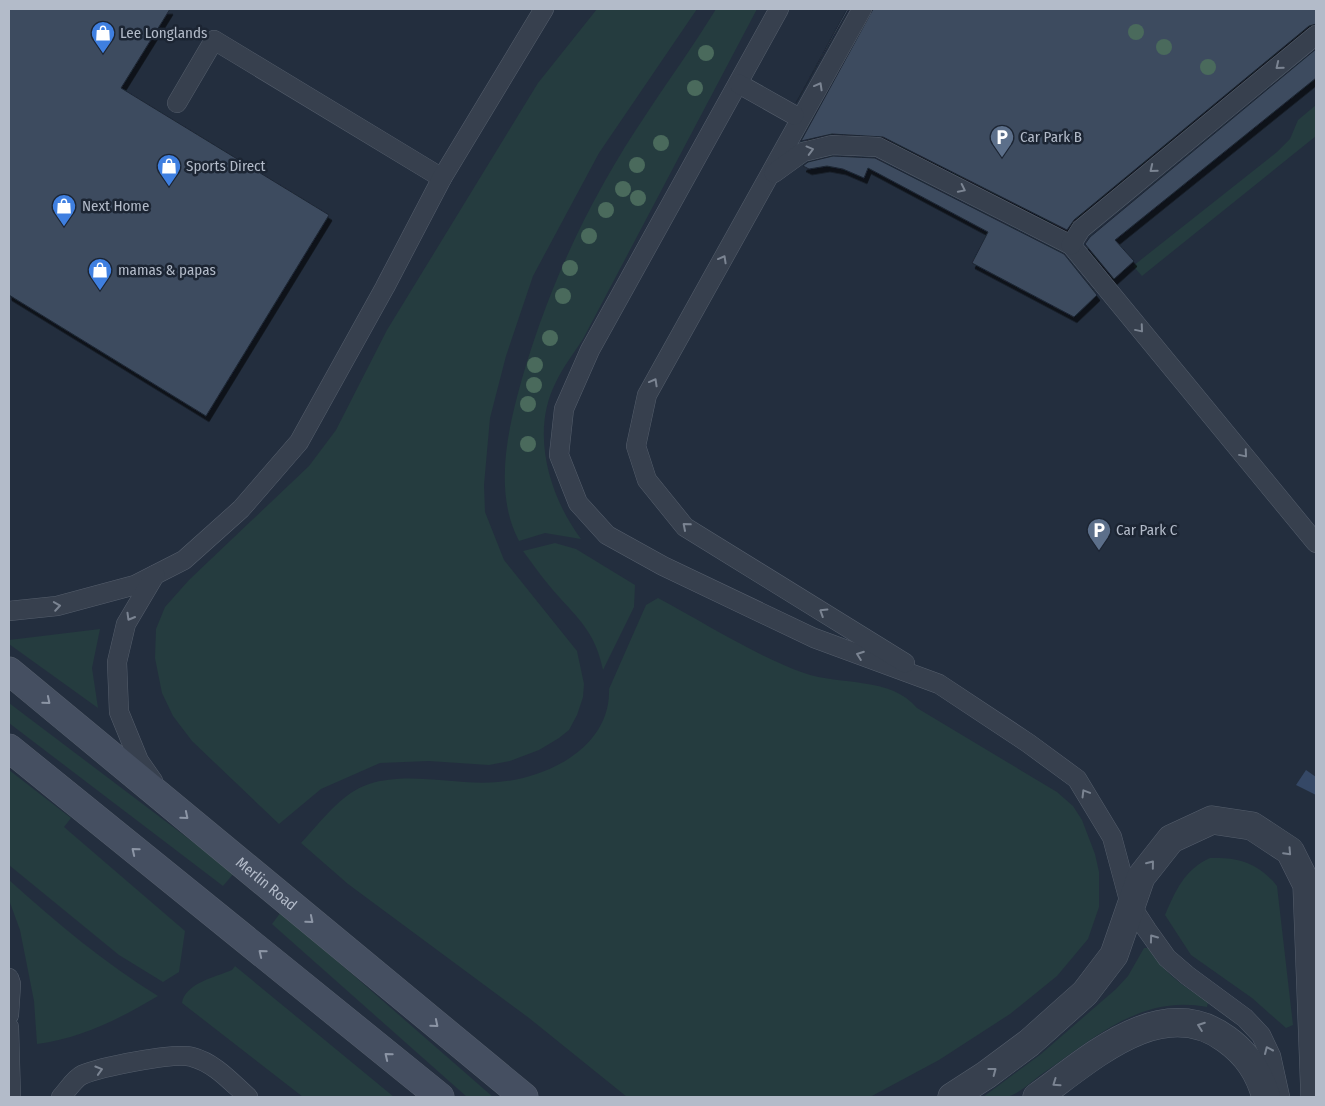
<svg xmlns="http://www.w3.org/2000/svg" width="1325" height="1106" viewBox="0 0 1325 1106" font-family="'Fira Sans Condensed',sans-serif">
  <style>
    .green { fill: #253c3f }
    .water { fill: #354866 }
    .building { fill: #3e4c5e; stroke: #1e2735; filter: url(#shadow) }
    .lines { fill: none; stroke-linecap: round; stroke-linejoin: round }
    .lane-casing { stroke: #555e6c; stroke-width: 20 }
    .street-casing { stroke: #555e6c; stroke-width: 29 }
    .secondary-casing { stroke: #555e6c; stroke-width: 29 }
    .lane { stroke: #37404e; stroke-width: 19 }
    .street { stroke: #37404e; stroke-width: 28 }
    .secondary { stroke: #454f61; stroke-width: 28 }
    .tree { fill: #4a6a5c }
    .oneway { stroke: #7b8492 }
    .oneway2 { stroke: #8c95a5 }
    .labels { text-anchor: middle; stroke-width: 5; stroke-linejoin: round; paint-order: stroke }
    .poi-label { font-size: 15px; fill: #b3bbc9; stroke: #1c2533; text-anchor: start }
    .street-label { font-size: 15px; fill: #b3bbc9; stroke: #1c2533 }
  </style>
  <defs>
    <filter id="shadow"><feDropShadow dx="3" dy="5.5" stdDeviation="0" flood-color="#0009"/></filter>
  </defs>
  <rect width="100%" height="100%" fill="#232e3e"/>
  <g class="green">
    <polygon points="597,9 697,9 599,153 533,276 506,356 490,418 484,485 485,512 504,560 577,651 584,684 583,697 577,715 569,730 559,738 539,750 510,761 489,765 429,761 380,763 321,789 279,824 192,741 173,716 162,693 155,658 156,629 165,607 189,580 309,466 336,430 387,330 538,83"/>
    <path d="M716 9H757L583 339C574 353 563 367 556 382 530 432 549 496 581 539L545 533 519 541C496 498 505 443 517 397 544 295 588 200 647 113 670 78 694 45 716 9Z"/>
    <polygon points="1316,105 1316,136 1142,276 1133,266 1277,152 1290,139 1298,120"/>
    <path d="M555 543 576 549 635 585 634 607 603 670C596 636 582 622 560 598 546 583 535 567 523 551Z"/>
    <path d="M658 598C703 622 756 656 804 673 841 686 890 676 917 708L1057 792 1073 806 1082 820 1095 854 1099 872V907L1088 939 1057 976 1010 1014 939 1060 870 1097H627L529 1018 348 884 301 843C321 822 341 793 369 784 410 771 457 786 498 782 549 778 611 746 609 689L646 605Z"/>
    <polygon points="100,629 92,668 98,708 9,644 9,640"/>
    <polygon points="9,703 234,873 223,886 9,723"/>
    <polygon points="9,770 71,818 64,827 185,931 179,972 163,982 119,955 9,865"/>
    <path d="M1210 858C1238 857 1259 863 1277 886L1293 1025 1286 1028 1252 998 1191 955 1165 915C1176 890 1184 870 1210 858Z"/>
    <path d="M9 880C56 922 104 963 158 996 119 1019 82 1038 37 1044L34 1001 20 930 9 900Z"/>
    <polygon points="281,912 493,1097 467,1097 272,924"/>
    <path d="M1144 948H1148C1163 972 1184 987 1208 1002L1207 1007C1141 994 1093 1039 1042 1074 1032 1081 1018 1095 1006 1097 999 1099 991 1097 983 1097L1041 1054 1116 989 1128 976Z"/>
    <path d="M235 966 394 1097H303L182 1003C185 983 216 977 232 970Z"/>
  </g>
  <polygon class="water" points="1306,770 1316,777 1316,795 1296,785"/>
  <g class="building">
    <polygon points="9,9 170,9 121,88 329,215 206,416 9,295"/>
    <polygon points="847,9 849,9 796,103"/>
    <polygon points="873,9 1316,9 1316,24 1309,26 1074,220 1067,230 883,137 832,134 801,141"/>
    <polygon points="1316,49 1316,78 1115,240 1134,261 1114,279 1085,244 1090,237"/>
    <polygon points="833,156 875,158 1064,254 1097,295 1074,317 972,263 988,232 868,168 864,178 843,169 827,166 809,169 803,166 808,162"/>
  </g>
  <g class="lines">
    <g class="lane-casing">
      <g id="lane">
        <polyline points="779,9 590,350 564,409 559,455 578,503 607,535 663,566 814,638 939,684 1028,743 1077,779 1112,837 1130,904 1147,930 1167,958 1188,976 1245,1018 1261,1035 1271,1056 1280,1097"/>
        <polyline points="862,9 647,395 636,446 647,480 685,527 905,663"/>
        <polyline points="739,84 794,115"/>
        <polyline points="177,103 214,40 442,178"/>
        <polyline points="774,173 803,152 832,145 878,147 1071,245 1316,543"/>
        <polyline points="1071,245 1081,229 1316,35"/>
        <polyline points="9,611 57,606 135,585 184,560 241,509 299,442 385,287 442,178 544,9"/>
        <polyline points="153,781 139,761 119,712 117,662 126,624 155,575"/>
        <polyline points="9,978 11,984 9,1015"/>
        <polyline points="9,1027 11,1097"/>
        <path d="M61 1097C67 1091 74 1079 82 1075 100 1067 175 1052 192 1057 215 1063 231 1082 248 1097"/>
      </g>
    </g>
    <g class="street-casing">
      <g id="street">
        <polyline points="952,1097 986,1075 1029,1043 1085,993 1114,955 1141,877 1171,839 1212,820 1252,826 1290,851 1307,885 1315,1097"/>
        <path d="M1037 1097C1089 1060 1161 991 1226 1039 1247 1054 1259 1072 1266 1097"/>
      </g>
    </g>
    <g class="secondary-casing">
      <g id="secondary">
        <path id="s1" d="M9 671 524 1097"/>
        <polyline points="9,748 440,1097"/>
      </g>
    </g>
    <use href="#lane" class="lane"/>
    <use href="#street" class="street"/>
    <use href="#secondary" class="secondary"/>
  </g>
  <g class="tree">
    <circle cx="1136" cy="32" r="8"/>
    <circle cx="1164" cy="47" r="8"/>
    <circle cx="706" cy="53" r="8"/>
    <circle cx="1208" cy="67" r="8"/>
    <circle cx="695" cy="88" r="8"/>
    <circle cx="661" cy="143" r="8"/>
    <circle cx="637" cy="165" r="8"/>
    <circle cx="623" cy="189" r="8"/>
    <circle cx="638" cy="198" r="8"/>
    <circle cx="606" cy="210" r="8"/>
    <circle cx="589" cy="236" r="8"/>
    <circle cx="570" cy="268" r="8"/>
    <circle cx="563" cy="296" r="8"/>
    <circle cx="550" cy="338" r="8"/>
    <circle cx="535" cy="365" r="8"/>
    <circle cx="534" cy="385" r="8"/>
    <circle cx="528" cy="404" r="8"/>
    <circle cx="528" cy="444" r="8"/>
  </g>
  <defs><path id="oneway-chevron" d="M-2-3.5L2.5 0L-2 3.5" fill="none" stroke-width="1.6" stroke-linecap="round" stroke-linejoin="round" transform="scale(1.25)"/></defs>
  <g class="oneway">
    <use href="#oneway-chevron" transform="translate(1279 66) rotate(141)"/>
    <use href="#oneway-chevron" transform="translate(819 86) rotate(-61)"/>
    <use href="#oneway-chevron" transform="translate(810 150) rotate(-15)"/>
    <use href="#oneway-chevron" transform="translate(1153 169) rotate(141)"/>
    <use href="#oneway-chevron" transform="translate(962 189) rotate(26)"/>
    <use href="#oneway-chevron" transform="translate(723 259) rotate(-61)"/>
    <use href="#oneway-chevron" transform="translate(1140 329) rotate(50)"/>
    <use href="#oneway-chevron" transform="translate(654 382) rotate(-61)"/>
    <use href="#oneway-chevron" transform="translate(1244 454) rotate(50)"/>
    <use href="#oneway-chevron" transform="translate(686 526) rotate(-139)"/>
    <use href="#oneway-chevron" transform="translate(57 606) rotate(-9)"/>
    <use href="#oneway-chevron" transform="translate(823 612) rotate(-148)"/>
    <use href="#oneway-chevron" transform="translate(130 617) rotate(120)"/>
    <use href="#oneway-chevron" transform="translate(860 655) rotate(-160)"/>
    <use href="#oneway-chevron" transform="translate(1085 793) rotate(-121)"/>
    <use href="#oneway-chevron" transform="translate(1288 852) rotate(47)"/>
    <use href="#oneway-chevron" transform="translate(1151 864) rotate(-51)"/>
    <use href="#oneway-chevron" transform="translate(1153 938) rotate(-126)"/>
    <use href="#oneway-chevron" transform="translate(1201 1026) rotate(-160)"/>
    <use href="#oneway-chevron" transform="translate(1268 1050) rotate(-114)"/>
    <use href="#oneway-chevron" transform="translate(99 1070) rotate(-17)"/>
    <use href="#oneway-chevron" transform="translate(993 1071) rotate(-37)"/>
    <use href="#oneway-chevron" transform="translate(1056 1083) rotate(145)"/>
  </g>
  <g class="oneway2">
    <use href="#oneway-chevron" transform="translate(47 701) rotate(40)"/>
    <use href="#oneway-chevron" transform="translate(185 816) rotate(40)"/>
    <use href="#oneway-chevron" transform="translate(135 851) rotate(-141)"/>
    <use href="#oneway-chevron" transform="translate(310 920) rotate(40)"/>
    <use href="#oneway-chevron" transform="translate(262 953) rotate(-141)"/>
    <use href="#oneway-chevron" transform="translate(435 1024) rotate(40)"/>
    <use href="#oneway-chevron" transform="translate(388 1056) rotate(-141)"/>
  </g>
  <defs>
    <g id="shop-pin" transform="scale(1.25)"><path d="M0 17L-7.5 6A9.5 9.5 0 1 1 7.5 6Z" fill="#3f7fe0" stroke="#1c2533"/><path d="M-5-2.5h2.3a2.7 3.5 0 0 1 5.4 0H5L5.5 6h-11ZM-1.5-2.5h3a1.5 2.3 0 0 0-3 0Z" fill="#fff"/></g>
    <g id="parking-pin" transform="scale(1.25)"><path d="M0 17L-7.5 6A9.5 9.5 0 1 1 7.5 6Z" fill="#5c6f8a" stroke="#1c2533"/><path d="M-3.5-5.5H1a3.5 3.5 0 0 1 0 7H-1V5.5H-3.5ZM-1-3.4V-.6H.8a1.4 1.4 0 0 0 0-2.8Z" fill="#fff"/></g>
  </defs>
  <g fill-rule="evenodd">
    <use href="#shop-pin" x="103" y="33"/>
    <use href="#parking-pin" x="1002" y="137"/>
    <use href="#shop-pin" x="169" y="166"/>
    <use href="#shop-pin" x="64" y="206"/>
    <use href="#shop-pin" x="100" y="270"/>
    <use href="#parking-pin" x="1099" y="530"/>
  </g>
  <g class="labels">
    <g class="poi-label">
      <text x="120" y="38">Lee Longlands</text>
      <text x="1020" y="142">Car Park B</text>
      <text x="186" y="171">Sports Direct</text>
      <text x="82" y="211">Next Home</text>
      <text x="118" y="275">mamas &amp; papas</text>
      <text x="1116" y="535">Car Park C</text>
    </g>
    <g class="street-label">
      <text dy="5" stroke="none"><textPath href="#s1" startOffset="334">Merlin Road</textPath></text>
    </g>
  </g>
  <rect width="1325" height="1106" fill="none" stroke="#b3bbc9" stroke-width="20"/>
</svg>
